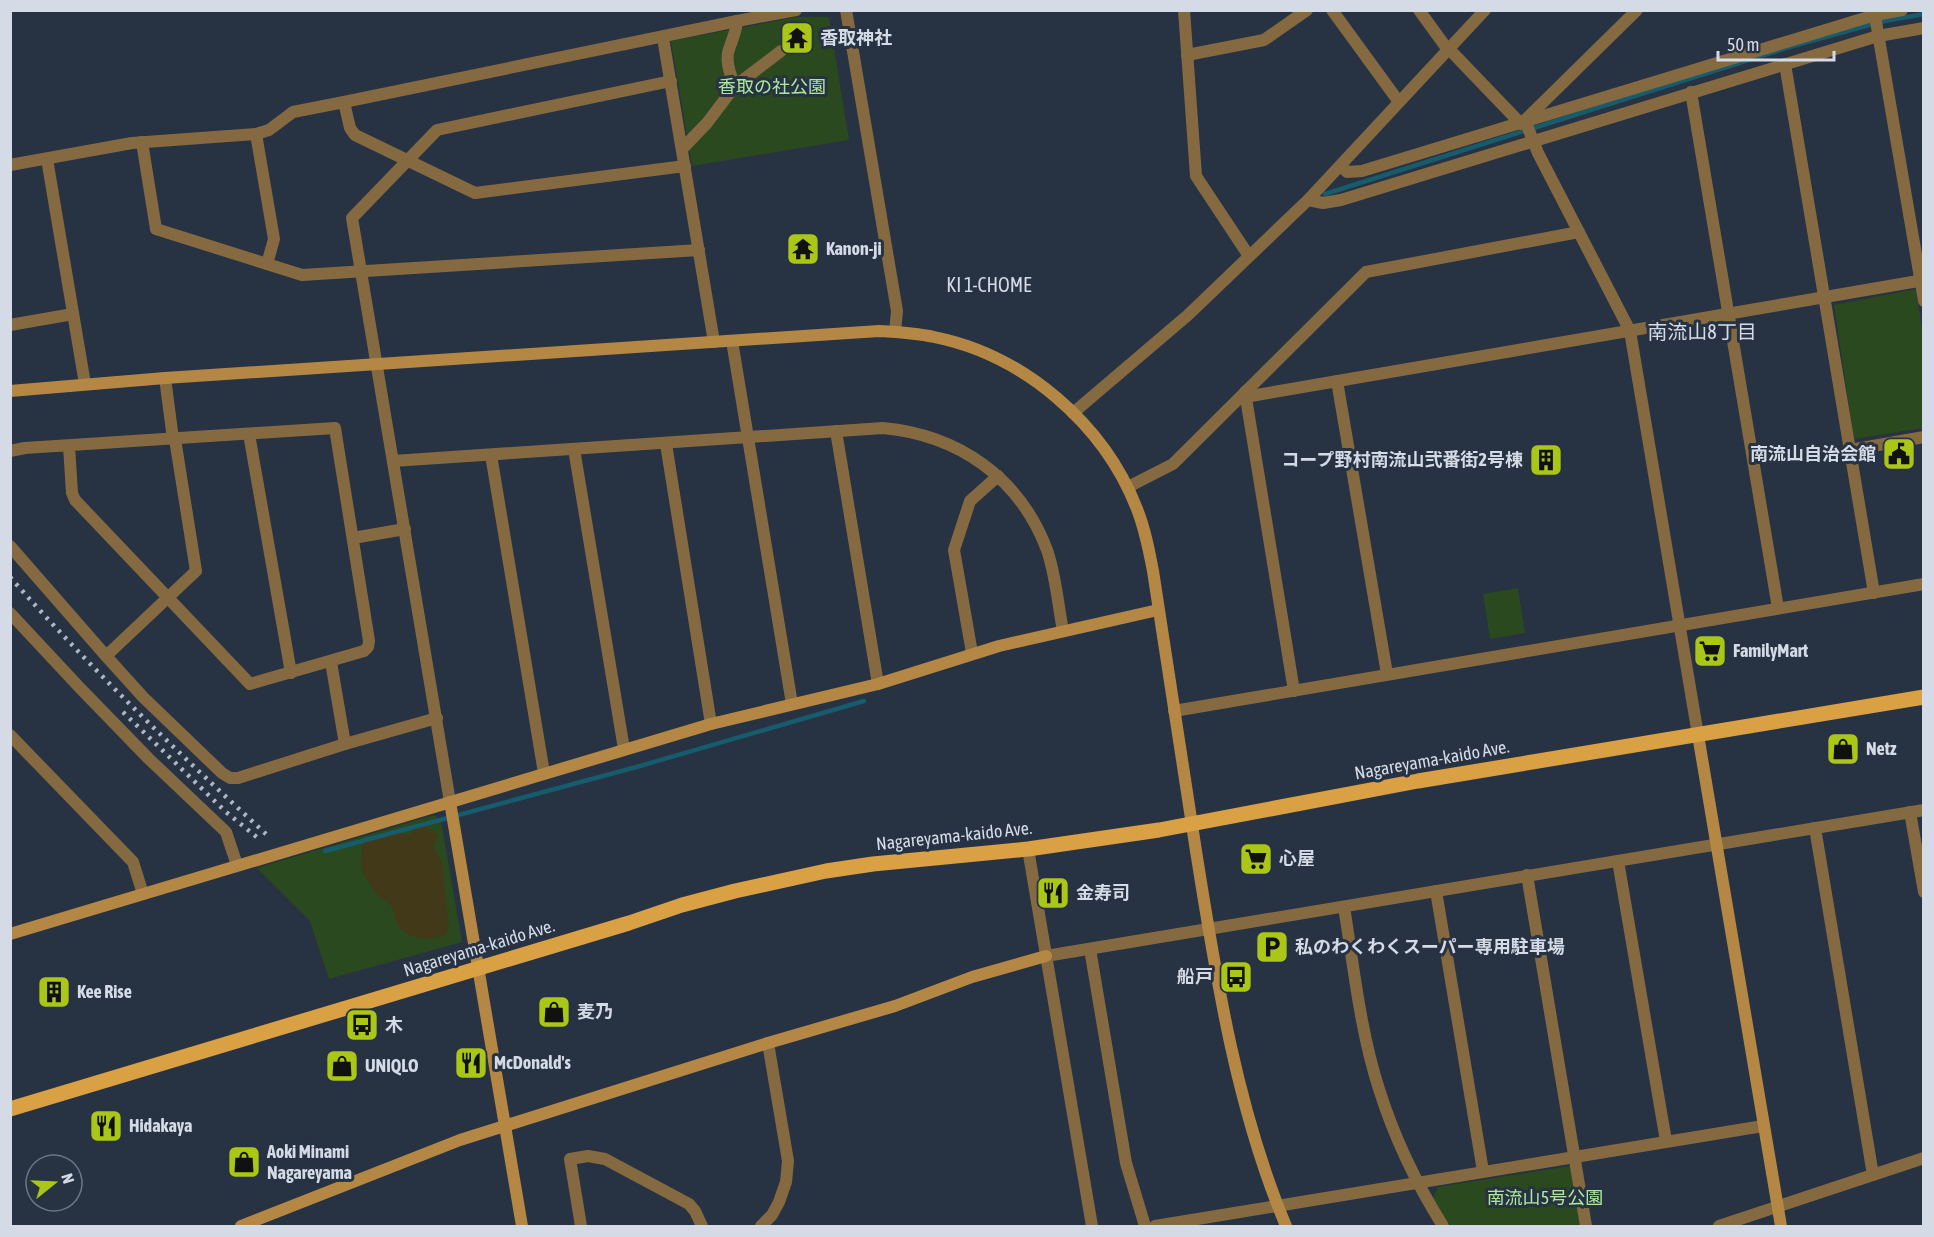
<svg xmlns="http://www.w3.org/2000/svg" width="1934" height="1237" viewBox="0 0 1934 1237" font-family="'Asap Condensed','Noto Sans JP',sans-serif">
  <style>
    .green { fill: #2b491f }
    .sand { fill: #423919 }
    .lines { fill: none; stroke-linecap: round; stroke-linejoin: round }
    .stream { stroke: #165c6c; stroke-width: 4.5 }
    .street { stroke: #856a41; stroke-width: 12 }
    .secondary { stroke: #b48844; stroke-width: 12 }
    .primary { stroke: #d9a044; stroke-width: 15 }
    .rail { stroke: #afb7c4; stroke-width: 4.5; stroke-dasharray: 3 6; stroke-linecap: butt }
    .labels { text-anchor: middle; stroke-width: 6; stroke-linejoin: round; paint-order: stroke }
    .poi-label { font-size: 18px; font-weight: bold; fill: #d4dbe6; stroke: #273243; text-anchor: start }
    .park-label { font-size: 18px; fill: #aee89b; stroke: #273243 }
    .street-label { font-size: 18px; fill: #d4dbe6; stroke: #273243 }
    .neighbourhood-label { font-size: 20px; fill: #d4dbe6; stroke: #273243 }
  </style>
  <rect width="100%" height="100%" fill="#273243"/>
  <g class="green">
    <polygon points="796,17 829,17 849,140 692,166 671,41"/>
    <polygon points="1916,289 1924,341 1923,428 1854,439 1834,305"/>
    <polygon points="1518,588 1525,633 1490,639 1483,594"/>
    <polygon points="434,815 441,821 462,942 329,979 310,921 257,868"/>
    <polygon points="1570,1166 1580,1226 1451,1226 1432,1200 1438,1187"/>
  </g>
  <path class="sand" d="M419 823 439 835 433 846 442 862 449 929 444 936C427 942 404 939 396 921 394 916 394 911 392 907 389 903 384 901 381 898 364 879 357 868 363 843L395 833 410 835Z"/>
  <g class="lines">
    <g class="stream">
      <polyline points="1325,194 1793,46 1880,22 1924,14"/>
      <polyline points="325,851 640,766 864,701"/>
    </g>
    <g class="street">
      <polyline points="846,10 897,311 895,332"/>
      <polyline points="1184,10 1196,176 1249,256"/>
      <polyline points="1332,10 1399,102"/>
      <polyline points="1419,10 1448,50"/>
      <polyline points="1874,10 1924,301"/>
      <polyline points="663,38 714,342"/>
      <polyline points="1449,49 1521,124 1637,10"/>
      <polyline points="1187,55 1264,40 1307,10"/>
      <polyline points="1785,64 1874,593"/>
      <path d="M735 86C731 76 726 64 728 53 731 41 736 34 737 21"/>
      <polyline points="1691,92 1778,608"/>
      <polyline points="344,102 737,21 796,10"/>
      <polyline points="1526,123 1538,153 1630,331 1698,735"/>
      <polyline points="256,134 274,239 267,264 302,275 699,250"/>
      <polyline points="142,142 156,229 267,264"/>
      <polyline points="682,149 707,123 735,86 781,51"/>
      <polyline points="47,159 85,384"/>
      <polyline points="10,165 132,143 256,134 269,130 293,112 344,102 350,128 355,135 475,193 685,166"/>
      <polyline points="1341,166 1347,172 1362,171 1875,15 1902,10"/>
      <polyline points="1308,200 1323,203 1341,200 1878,36 1924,28"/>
      <polyline points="10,325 73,314"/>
      <polyline points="732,341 792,704"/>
      <polyline points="165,378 173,439"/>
      <polyline points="1337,381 1387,674"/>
      <polyline points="1245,392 1294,691"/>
      <polyline points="1245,397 1924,280"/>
      <polyline points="1073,413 1188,315 1308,200 1485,10"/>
      <polyline points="836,431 878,684"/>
      <polyline points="249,434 291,673"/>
      <polyline points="175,439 196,571 106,656 143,697 222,773 230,778 238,778 345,744 437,718"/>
      <polyline points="666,444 711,724"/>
      <polyline points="574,449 624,749"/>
      <polyline points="1850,450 1924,437"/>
      <polyline points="10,451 25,448 335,428 369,641 368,647 364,651 250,684 75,500 72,493 69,446"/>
      <polyline points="491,455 544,773"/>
      <path d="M393 461 883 428C959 435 1020 478 1047 550 1056 576 1058 605 1063 631"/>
      <polyline points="1128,487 1173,464 1366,272 1579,232"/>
      <polyline points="353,538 405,529"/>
      <polyline points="10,546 106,656"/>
      <polyline points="10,613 80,688 149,759 226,832 237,865"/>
      <polyline points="972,653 954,550 970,501 998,476"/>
      <polyline points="331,662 345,744"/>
      <polyline points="1174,711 1924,584"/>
      <polyline points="10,735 133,862 143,894"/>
      <polyline points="450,802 352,218 437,130 671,81"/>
      <polyline points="1910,812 1924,892"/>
      <polyline points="1815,828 1873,1175"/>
      <polyline points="1028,849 1092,1226"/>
      <polyline points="1618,861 1666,1141"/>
      <polyline points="1527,875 1586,1226"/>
      <polyline points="1436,891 1483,1171"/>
      <path d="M1344 907C1354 968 1360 1030 1379 1089 1394 1137 1416 1183 1443 1226"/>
      <polyline points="1090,949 1126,1163 1145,1226"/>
      <polyline points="1046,956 1924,810"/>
      <polyline points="581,1226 570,1159 588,1156 605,1159 689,1204 695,1211 702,1226"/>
      <polyline points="761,1226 772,1215 779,1202 786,1182 788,1161 768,1043"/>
      <polyline points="1155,1226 1763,1126"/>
      <polyline points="1719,1226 1924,1158"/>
    </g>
    <g class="secondary">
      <path d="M10 391 165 378 879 331C898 332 916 333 934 337 1024 355 1104 424 1137 509 1145 529 1149 550 1153 571 1167 664 1182 757 1196 851 1216 977 1236 1107 1286 1226"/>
      <polyline points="1698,735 1781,1226"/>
      <polyline points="450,802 522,1226"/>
      <polyline points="10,934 711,724 878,684 999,646 1158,610"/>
      <polyline points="241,1226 460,1140 768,1043 895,1006 972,977 1046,956"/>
    </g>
    <polyline class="primary" points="10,1109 629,923 682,905 735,891 826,871 873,864 1028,849 1159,830 1418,781 1924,697"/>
    <g class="rail">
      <path d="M10 577C90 668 177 752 266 834"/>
      <polyline points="123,712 226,812 259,839"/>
    </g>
  </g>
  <defs>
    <g id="temple-square" transform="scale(1.725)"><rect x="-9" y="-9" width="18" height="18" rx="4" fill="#aac718" stroke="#273243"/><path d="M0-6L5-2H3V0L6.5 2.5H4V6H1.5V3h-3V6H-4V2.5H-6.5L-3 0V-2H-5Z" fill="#111"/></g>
    <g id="civic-square" transform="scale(1.725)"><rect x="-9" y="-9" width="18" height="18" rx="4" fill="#aac718" stroke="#273243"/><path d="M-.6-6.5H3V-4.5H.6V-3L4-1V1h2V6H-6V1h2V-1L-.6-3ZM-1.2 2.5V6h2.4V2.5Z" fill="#111"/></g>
    <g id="building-square" transform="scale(1.725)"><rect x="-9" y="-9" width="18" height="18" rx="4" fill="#aac718" stroke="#273243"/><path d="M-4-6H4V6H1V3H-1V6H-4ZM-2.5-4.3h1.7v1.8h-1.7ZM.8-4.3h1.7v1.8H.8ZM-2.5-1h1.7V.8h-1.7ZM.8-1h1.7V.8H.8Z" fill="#111"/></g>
    <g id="supermarket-square" transform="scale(1.725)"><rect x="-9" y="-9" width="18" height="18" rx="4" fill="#aac718" stroke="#273243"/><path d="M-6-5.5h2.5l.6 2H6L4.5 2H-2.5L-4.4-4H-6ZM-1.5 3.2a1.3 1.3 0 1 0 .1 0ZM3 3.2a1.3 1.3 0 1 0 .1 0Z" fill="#111"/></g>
    <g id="shop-square" transform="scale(1.725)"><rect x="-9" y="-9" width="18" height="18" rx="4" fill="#aac718" stroke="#273243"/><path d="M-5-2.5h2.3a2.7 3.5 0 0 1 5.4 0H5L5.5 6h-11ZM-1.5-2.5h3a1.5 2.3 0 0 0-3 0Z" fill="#111"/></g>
    <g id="restaurant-square" transform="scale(1.725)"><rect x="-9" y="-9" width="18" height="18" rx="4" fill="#aac718" stroke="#273243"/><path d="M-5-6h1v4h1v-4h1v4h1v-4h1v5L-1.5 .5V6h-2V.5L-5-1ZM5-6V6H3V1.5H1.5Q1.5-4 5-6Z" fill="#111"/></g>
    <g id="parking-square" transform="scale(1.725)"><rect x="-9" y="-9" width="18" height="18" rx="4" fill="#aac718" stroke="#273243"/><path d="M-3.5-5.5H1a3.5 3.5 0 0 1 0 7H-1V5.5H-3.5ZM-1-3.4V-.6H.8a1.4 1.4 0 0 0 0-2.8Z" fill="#111"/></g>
    <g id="bus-square" transform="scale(1.725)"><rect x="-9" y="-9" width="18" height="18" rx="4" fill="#aac718" stroke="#273243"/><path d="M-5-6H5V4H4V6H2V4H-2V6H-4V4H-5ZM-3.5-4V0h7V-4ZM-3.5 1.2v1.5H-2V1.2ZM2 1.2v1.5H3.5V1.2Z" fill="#111"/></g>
  </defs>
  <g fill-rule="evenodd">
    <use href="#temple-square" x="797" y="38"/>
    <use href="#temple-square" x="803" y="249"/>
    <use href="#civic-square" x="1899" y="454"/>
    <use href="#building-square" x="1546" y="460"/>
    <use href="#supermarket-square" x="1710" y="651"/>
    <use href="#shop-square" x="1843" y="749"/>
    <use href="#supermarket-square" x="1256" y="859"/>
    <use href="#restaurant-square" x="1053" y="893"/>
    <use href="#parking-square" x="1272" y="947"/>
    <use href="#bus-square" x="1236" y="977"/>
    <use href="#building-square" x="54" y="992"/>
    <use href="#shop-square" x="554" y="1012"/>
    <use href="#bus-square" x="362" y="1025"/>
    <use href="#restaurant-square" x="471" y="1063"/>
    <use href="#shop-square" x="342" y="1066"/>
    <use href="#restaurant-square" x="106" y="1126"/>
    <use href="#shop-square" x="244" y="1162"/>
  </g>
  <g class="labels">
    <g class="poi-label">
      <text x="820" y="44">香取神社</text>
      <text x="826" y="255">Kanon-ji</text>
      <text x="1876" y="460" text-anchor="end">南流山自治会館</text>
      <text x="1523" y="466" text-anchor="end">コープ野村南流山弐番街2号棟</text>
      <text x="1733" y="657">FamilyMart</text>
      <text x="1866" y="755">Netz</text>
      <text x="1279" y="865">心屋</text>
      <text x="1076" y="899">金寿司</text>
      <text x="1295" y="953">私のわくわくスーパー専用駐車場</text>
      <text x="1213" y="983" text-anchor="end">船戸</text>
      <text x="77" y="998">Kee Rise</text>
      <text x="577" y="1018">麦乃</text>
      <text x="385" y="1031">木</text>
      <text x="494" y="1069">McDonald's</text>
      <text x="365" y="1072">UNIQLO</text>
      <text x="129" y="1132">Hidakaya</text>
      <text x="267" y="1158">Aoki Minami<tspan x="267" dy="21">Nagareyama</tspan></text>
    </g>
    <g class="park-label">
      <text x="772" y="93">香取の社公園</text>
      <text x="1545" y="1204">南流山5号公園</text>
    </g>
    <g class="street-label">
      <text transform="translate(1432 760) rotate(-10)" y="6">Nagareyama-kaido Ave.</text>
      <text transform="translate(954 836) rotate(-6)" y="6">Nagareyama-kaido Ave.</text>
      <text transform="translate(479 948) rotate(-17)" y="6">Nagareyama-kaido Ave.</text>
    </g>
    <g class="neighbourhood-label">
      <text x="989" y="292">KI 1-CHOME</text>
      <text x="1702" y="339">南流山8丁目</text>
    </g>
  </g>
  <rect width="1934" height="1237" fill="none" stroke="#d4dbe6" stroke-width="24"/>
  <g transform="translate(54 1183) rotate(72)"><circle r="28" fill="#273243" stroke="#6c7684" stroke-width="1.5"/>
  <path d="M0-4.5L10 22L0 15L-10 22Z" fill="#aac718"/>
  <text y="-9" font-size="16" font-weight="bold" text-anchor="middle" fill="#d4dbe6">N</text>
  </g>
  <path d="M1718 51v9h116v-9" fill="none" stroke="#d4dbe6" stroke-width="3"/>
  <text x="1727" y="51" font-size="18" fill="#d4dbe6" stroke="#273243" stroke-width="4.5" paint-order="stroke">50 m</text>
</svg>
